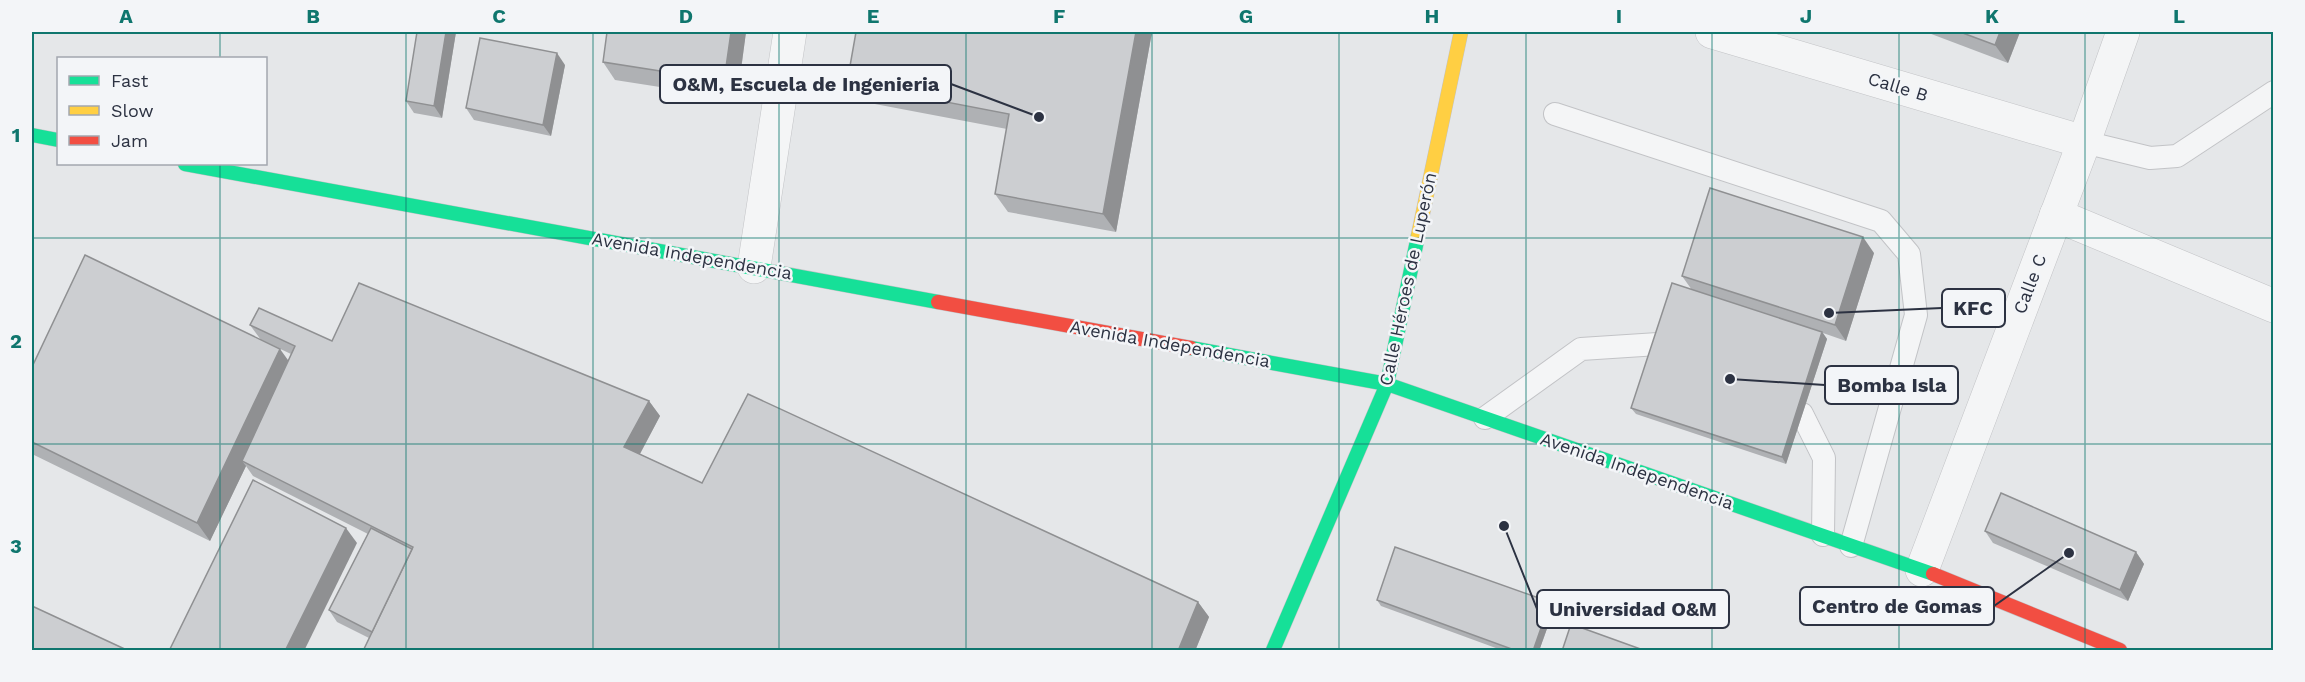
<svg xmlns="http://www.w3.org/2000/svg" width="2305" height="682" viewBox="0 0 2305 682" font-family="'Work Sans',sans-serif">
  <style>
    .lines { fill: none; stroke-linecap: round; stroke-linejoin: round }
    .lane-casing { stroke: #c2c3c6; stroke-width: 24 }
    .street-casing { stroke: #c2c3c6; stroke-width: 34 }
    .fast-casing { stroke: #c2c3c6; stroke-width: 15 }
    .slow-casing { stroke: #c2c3c6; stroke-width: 15 }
    .jam-casing { stroke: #c2c3c6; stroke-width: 15 }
    .lane { stroke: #f4f5f6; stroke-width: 22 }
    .street { stroke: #f4f5f6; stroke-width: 33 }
    .fast { stroke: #16e098; stroke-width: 14 }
    .slow { stroke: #ffcf43; stroke-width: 14 }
    .jam { stroke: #f24e42; stroke-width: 14 }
    .wall { fill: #afb1b4; fill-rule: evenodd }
    .shaded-wall { fill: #8f9092 }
    .building { fill: #ccced1; stroke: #8f9092; stroke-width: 1.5 }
    .grid { fill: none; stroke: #0f766e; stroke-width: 1.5; stroke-opacity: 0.55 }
    .labels { text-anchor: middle; stroke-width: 5; stroke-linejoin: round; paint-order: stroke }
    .street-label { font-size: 18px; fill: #2c3242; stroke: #f3f5f8 }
    .leader { fill: none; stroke: #2c3242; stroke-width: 2 }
    .callout-dot { fill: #2c3242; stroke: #f3f5f8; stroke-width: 2 }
    .callout { fill: #f3f5f8; stroke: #2c3242; stroke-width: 2 }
    .callout-label { font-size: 20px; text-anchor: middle; font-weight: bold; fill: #2c3242 }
    .neatline { fill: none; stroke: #0f766e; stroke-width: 2 }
    .grid-label { font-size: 20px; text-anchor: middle; font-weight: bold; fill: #0f766e }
  </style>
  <rect width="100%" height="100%" fill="#e5e7e9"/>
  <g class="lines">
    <g class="lane-casing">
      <g id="lane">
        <polyline points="1555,114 1881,221 1909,254 1916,315 1851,546"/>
        <polyline points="2084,142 2150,158 2177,156 2274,92"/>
        <polyline points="1802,414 1824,458 1823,535"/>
        <polyline points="1485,418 1581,349 1658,344"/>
      </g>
    </g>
    <g class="street-casing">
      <g id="street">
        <polyline points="1712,32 2084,142"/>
        <polyline points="2056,215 2274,306"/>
        <polyline points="754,267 790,32"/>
        <polyline points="1922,570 2084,142 2123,32"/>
      </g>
    </g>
    <g class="fast-casing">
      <g id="fast">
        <polyline points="32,135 58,140"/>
        <polyline points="185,164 938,302"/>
        <polyline points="1191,348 1387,384 1933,574"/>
        <polyline points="1273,650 1387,384 1418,236"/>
      </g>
    </g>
    <g class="slow-casing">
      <polyline id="slow" points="1418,236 1461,32"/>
    </g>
    <g class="jam-casing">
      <g id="jam">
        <polyline points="938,302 1191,348"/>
        <polyline points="1933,574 2120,650"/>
      </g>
    </g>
    <use href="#lane" class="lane"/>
    <use href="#street" class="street"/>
    <use href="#fast" class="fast"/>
    <use href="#slow" class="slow"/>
    <use href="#jam" class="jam"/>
  </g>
  <g class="wall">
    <polygon points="417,32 456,32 442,118 414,113 406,101"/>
    <polygon points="746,32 737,99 615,80 603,62"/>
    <polygon points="856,32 1152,32 1116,232 1008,212 995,194 1007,129 859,101 847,83"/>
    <polygon points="1926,32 2020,32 2008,63"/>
    <polygon points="565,65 551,136 474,120 466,108"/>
    <polygon points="1874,253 1846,341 1823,333 1827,339 1786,464 1636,414 1631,408 1692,290 1682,276"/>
    <path d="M250 325 332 341 649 401 660 416 640 454 702 483 1198 602 1209 617 1195 651H363L369 638 337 622 329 610 368 534 253 476 246 466 210 541 32 454V367L261 340ZM272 345 291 354 288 361Z"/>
    <polygon points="1985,531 2136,552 2144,564 2128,601 1993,543"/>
    <polygon points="1377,600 1550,602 1554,609 1539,651 1504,651 1381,606"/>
  </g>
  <g class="shaded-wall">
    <polygon points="446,32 456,32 442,118 434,106"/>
    <polygon points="731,32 746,32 737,99 724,81"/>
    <polygon points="1136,32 1152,32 1116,232 1103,214"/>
    <polygon points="2000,32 2020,32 2008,63 1995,45"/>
    <polygon points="557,53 565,65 551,136 543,125"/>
    <polygon points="1863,237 1874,253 1846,341 1835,325"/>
    <polygon points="1822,332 1827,339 1786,464 1782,457"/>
    <polygon points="280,349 293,367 242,461 246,466 210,541 197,523"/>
    <polygon points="649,401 660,416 635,463 624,447"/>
    <polygon points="346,528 357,543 304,651 285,651"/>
    <polygon points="2136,552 2144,564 2128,601 2120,590"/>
    <polygon points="1198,602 1209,617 1195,651 1178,651"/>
    <polygon points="1550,602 1554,609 1539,651 1533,651"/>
  </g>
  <g class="building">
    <polygon points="417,32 446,32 434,106 406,101"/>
    <polygon points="607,32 731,32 724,81 603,62"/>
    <polygon points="856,32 1136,32 1103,214 995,194 1009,114 847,83"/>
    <polygon points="1960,32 2000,32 1995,45"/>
    <polygon points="480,38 557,53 543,125 466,108"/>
    <polygon points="1710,188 1863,237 1835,325 1682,276"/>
    <polygon points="85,255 280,349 197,523 32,442 32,367"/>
    <polygon points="359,283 649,401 624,447 702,483 748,394 1198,602 1178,651 363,651 413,547 242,461 295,346 250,325 259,308 332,341"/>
    <polygon points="1672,283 1822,332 1782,457 1631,408"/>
    <polygon points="253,480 346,528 285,651 169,651"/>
    <polygon points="2001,493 2136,552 2120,590 1985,531"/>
    <polygon points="371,528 412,549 372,632 329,610"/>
    <polygon points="1395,547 1550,602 1533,651 1517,651 1377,600"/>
    <polygon points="32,606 129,651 32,651"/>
    <polygon points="1571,624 1646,651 1562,651"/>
  </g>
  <path class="grid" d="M220 32V58M406 32V650M593 32V650M779 32V650M966 32V650M1152 32V650M1339 32V650M1526 32V650M1712 32V650M1899 32V650M2085 32V650M220 164V650M32 238H2274M32 444H2274"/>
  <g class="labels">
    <g class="street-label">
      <text transform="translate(1898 87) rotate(17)" y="6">Calle B</text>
      <text transform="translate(692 256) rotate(10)" y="6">Avenida Independencia</text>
      <text transform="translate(1408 279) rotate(-78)" y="6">Calle Héroes de Luperón</text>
      <text transform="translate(2030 284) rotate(-69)" y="6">Calle C</text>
      <text transform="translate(1170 344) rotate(10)" y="6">Avenida Independencia</text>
      <text transform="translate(1637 471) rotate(19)" y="6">Avenida Independencia</text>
    </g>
  </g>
  <path class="leader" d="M1039 117L951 84M1829 313L1942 308M1730 379L1825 385M2069 553L1994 606M1504 526L1537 609"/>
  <g class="callout-dot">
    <circle cx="1039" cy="117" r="6"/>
    <circle cx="1829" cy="313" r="6"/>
    <circle cx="1730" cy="379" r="6"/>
    <circle cx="2069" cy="553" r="6"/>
    <circle cx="1504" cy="526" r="6"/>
  </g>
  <g class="callout">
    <rect x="660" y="65" width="291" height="38" rx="6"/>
    <rect x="1942" y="289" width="63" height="38" rx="6"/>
    <rect x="1825" y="366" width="133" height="38" rx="6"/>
    <rect x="1800" y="587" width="194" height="38" rx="6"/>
    <rect x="1537" y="590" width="192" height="38" rx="6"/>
  </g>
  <g class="callout-label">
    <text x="806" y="91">O&amp;M, Escuela de Ingenieria</text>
    <text x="1973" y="315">KFC</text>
    <text x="1892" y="392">Bomba Isla</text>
    <text x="1897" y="613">Centro de Gomas</text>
    <text x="1633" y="616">Universidad O&amp;M</text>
  </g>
  <rect width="2305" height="682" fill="none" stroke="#f3f5f8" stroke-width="66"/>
  <rect x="57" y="57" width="210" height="108" fill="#f3f5f8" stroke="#a3a7af" stroke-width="1.5"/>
  <rect x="69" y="76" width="30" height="9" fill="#16e098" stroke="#a3a7af" stroke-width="1.5"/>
  <text x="111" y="87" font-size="18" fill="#2c3242">Fast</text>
  <rect x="69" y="106" width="30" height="9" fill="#ffcf43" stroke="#a3a7af" stroke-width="1.5"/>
  <text x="111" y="117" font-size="18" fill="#2c3242">Slow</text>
  <rect x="69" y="136" width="30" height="9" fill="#f24e42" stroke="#a3a7af" stroke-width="1.5"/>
  <text x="111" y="147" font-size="18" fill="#2c3242">Jam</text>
  <rect x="33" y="33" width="2239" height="616" class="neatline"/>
  <g class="grid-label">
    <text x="126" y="23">A</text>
    <text x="313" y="23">B</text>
    <text x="499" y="23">C</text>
    <text x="686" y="23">D</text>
    <text x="873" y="23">E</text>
    <text x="1059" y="23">F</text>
    <text x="1246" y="23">G</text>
    <text x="1432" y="23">H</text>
    <text x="1619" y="23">I</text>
    <text x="1806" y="23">J</text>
    <text x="1992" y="23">K</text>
    <text x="2179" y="23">L</text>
    <text x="16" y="142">1</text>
    <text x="16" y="348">2</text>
    <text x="16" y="553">3</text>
  </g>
</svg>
